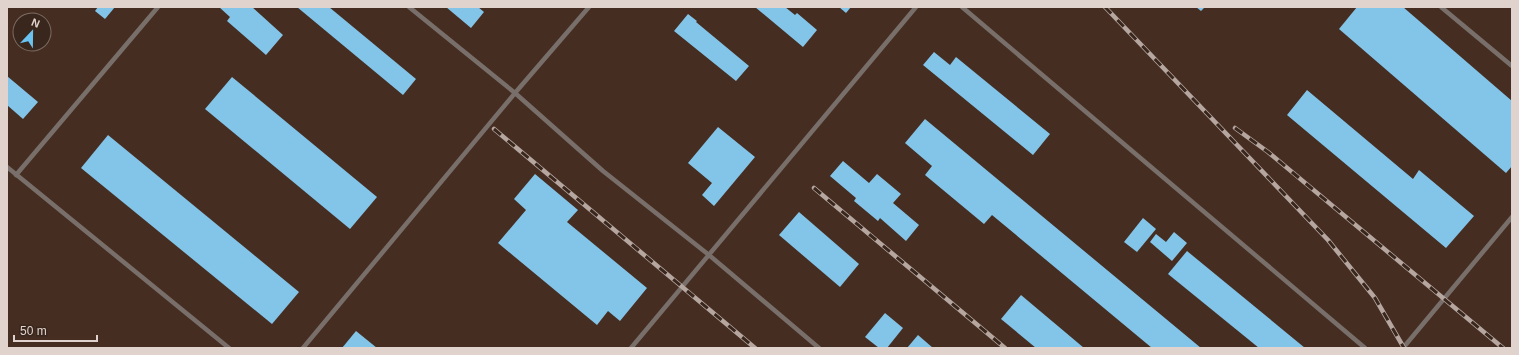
<svg xmlns="http://www.w3.org/2000/svg" width="1519" height="355" viewBox="0 0 1519 355" font-family="Arial,sans-serif">
  <style>
    .built { fill: #462d22; fill-rule: evenodd }
    .building { fill: #83c5e9 }
    .lines { fill: none; stroke-linecap: round; stroke-linejoin: round }
    .service { stroke: #796f6a; stroke-width: 4.5 }
    .rail-casing { stroke: #b5a69f; stroke-width: 4.5 }
    .rail { stroke: #39271d; stroke-width: 3; stroke-dasharray: 9; stroke-linecap: butt }
  </style>
  <rect width="100%" height="100%" fill="#39271d"/>
  <path class="built" d="M7 7H1512V348H7ZM20 20H44V44H20Z"/>
  <g class="building">
    <polygon points="98,7 115,7 105,19 95,11"/>
    <polygon points="219,7 252,7 283,35 266,55 227,21 230,17"/>
    <polygon points="297,7 329,7 416,79 403,95"/>
    <polygon points="446,7 478,7 484,12 471,28"/>
    <polygon points="755,7 785,7 795,15 797,13 817,30 803,47"/>
    <polygon points="839,7 851,7 846,13"/>
    <polygon points="1196,7 1205,7 1201,11"/>
    <polygon points="1357,7 1403,7 1512,101 1512,166 1506,173 1339,29"/>
    <polygon points="688,14 697,21 696,22 749,66 736,81 674,31"/>
    <polygon points="934,52 950,65 956,57 1050,134 1033,155 923,65"/>
    <polygon points="7,76 38,102 23,119 7,105"/>
    <polygon points="232,77 377,197 350,229 205,109"/>
    <polygon points="1307,90 1413,179 1419,170 1474,216 1446,248 1287,115"/>
    <polygon points="925,119 1201,348 1152,348 992,215 984,224 925,175 932,166 905,143"/>
    <polygon points="718,127 755,157 714,206 702,195 712,183 688,163"/>
    <polygon points="108,135 299,292 272,324 81,168"/>
    <polygon points="843,161 869,183 877,174 901,194 893,203 919,225 906,241 880,218 878,221 854,201 856,198 830,176"/>
    <polygon points="535,174 578,210 567,222 647,288 620,321 608,311 597,325 498,243 526,210 514,199"/>
    <polygon points="799,212 859,264 840,287 779,235"/>
    <polygon points="1143,218 1156,229 1137,252 1124,242"/>
    <polygon points="1174,232 1187,243 1172,261 1150,242 1156,234 1166,242"/>
    <polygon points="1187,251 1305,348 1259,348 1168,274"/>
    <polygon points="1021,295 1084,348 1036,348 1001,319"/>
    <polygon points="885,313 903,328 887,348 879,348 865,337"/>
    <polygon points="356,331 377,348 342,348"/>
    <polygon points="918,335 933,348 907,348"/>
  </g>
  <g class="lines">
    <g class="service">
      <polyline points="409,7 515,93 603,171 709,255 819,348"/>
      <polyline points="962,7 1365,348"/>
      <polyline points="1441,7 1512,66"/>
      <polyline points="7,167 229,348"/>
      <polyline points="16,175 158,7"/>
      <polyline points="303,348 515,93 589,7"/>
      <polyline points="631,348 916,7"/>
      <polyline points="1403,348 1512,217"/>
    </g>
    <g class="rail-casing">
      <g id="rail">
        <polyline points="1105,7 1328,240 1375,298 1404,348"/>
        <polyline points="1235,128 1268,152 1503,348"/>
        <polyline points="494,129 755,348"/>
        <polyline points="814,188 1005,348"/>
      </g>
    </g>
    <use href="#rail" class="rail"/>
  </g>
  <rect width="1519" height="355" fill="none" stroke="#e0d3cd" stroke-width="16"/>
  <g transform="translate(32 32) rotate(22)"><circle r="19" fill="#39271d" stroke="#7c6c63"/>
  <path d="M0-3L7 15L0 10L-7 15Z" fill="#6ac3f1"/>
  <text y="-6" font-size="11" font-weight="bold" text-anchor="middle" fill="#e0d3cd">N</text>
  </g>
  <path d="M14 335v6h83v-6" fill="none" stroke="#e0d3cd" stroke-width="2"/>
  <text x="20" y="335" font-size="12" fill="#e0d3cd" stroke="#39271d" stroke-width="3" paint-order="stroke">50 m</text>
</svg>
